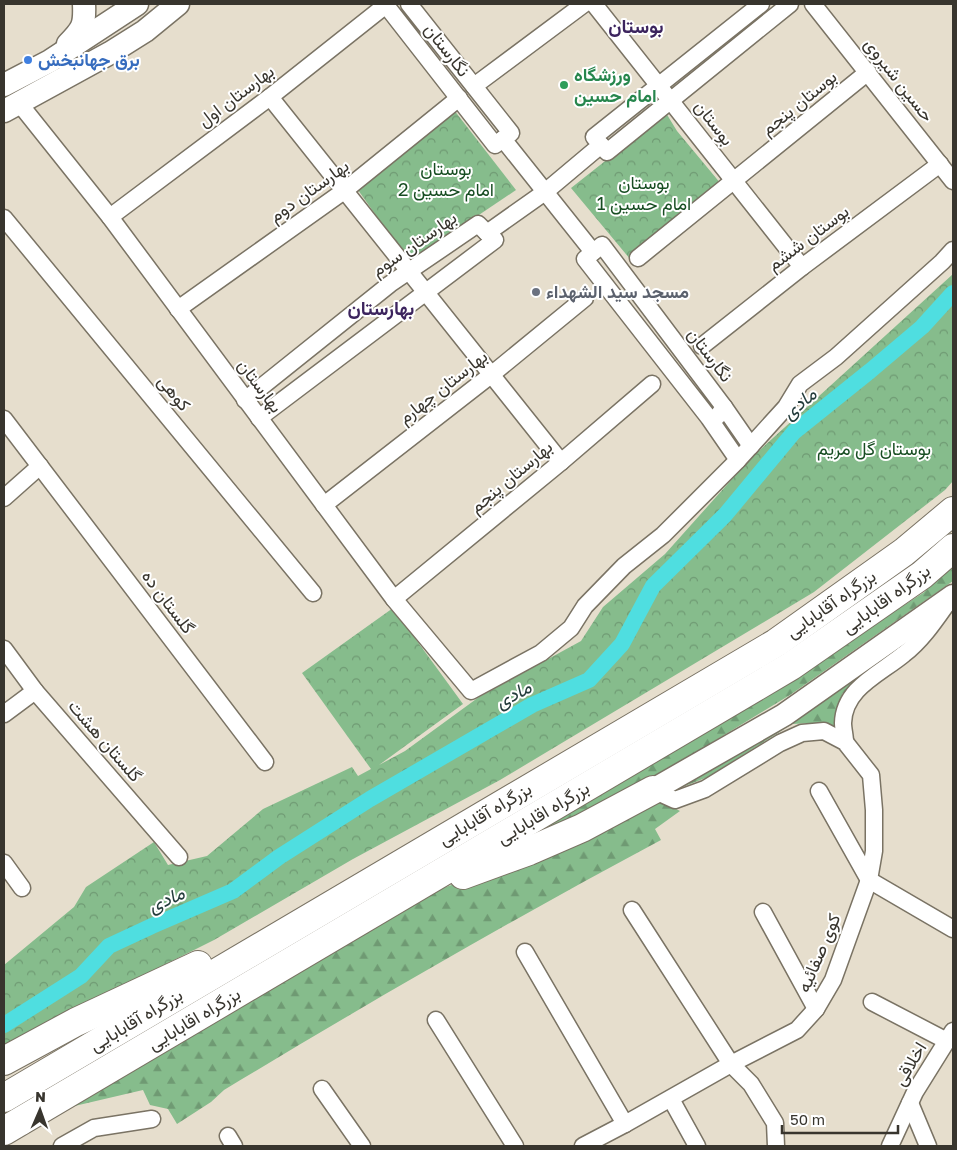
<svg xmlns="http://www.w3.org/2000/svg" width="957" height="1150" viewBox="0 0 957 1150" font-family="'Golos Text',Vazirmatn,sans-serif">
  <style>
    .forest { fill: url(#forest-firs) }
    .park { fill: url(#park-crowns) }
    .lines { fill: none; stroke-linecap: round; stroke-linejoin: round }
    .canal { stroke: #4fdee0; stroke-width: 16 }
    .street-casing { stroke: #7a7364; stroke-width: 19 }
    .secondary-casing { stroke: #7a7364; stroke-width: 25 }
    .highway-casing { stroke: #7a7364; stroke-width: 30 }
    .street { stroke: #fff; stroke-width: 16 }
    .secondary { stroke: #fff; stroke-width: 22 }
    .highway { stroke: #fff; stroke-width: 28 }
    .shop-dot { fill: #3f7fe0; stroke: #fff; stroke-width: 2 }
    .leisure-dot { fill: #2e9e5b; stroke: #fff; stroke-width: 2 }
    .worship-dot { fill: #6b7280; stroke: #fff; stroke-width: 2 }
    .labels { text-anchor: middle; stroke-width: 4; stroke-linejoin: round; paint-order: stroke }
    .street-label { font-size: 18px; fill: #38352e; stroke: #fff }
    .shop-label { font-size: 18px; font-weight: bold; fill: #366cbe; stroke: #fff; text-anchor: start }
    .leisure-label { font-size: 18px; font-weight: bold; fill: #27864d; stroke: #fff; text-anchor: start }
    .park-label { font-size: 18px; fill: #174d22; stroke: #fff }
    .worship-label { font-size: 18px; font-weight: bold; fill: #5b616d; stroke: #fff; text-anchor: start }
    .neighbourhood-label { font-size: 19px; font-weight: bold; fill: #3c245e; stroke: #fff }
    .water-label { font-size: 19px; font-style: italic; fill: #243c3c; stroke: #fff }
  </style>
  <defs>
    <pattern id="forest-firs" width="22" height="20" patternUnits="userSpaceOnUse" patternTransform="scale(1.25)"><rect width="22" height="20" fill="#86bc8c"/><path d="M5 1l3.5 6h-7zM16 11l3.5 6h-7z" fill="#6f9a73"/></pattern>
    <pattern id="park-crowns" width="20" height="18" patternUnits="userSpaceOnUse" patternTransform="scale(1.25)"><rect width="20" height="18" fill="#86bc8c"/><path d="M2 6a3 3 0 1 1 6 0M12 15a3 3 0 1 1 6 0" fill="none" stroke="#6f9a73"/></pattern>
  </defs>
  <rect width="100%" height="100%" fill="#e6decd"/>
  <g class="forest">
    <polygon points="953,567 953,581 790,695 665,771 569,821 493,854 798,674 923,593"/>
    <polygon points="916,634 842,694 837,730 814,723 792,724 708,777 672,791"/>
    <path d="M653 797 680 811 655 829 661 840C513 919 368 1003 224 1090L211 1102 177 1124 168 1109 150 1105 143 1090 66 1108 418 897 496 869Z"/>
  </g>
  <g class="park">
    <polygon points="454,110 516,190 409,262 358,190"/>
    <polygon points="666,113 677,131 726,190 635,265 571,188"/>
    <polygon points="953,274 953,481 945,490 814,592 500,780 353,859 214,940 86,1004 4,1050 4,965 74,907 86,887 154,842 168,865 207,856 263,809 352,767 358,776 371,769 302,673 393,608 463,704 379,765 405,751 479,697 581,641 603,607 665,554 750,459"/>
  </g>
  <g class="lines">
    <polyline class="canal" points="4,1025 81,976 109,946 152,926 233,891 279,857 370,799 532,705 589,680 622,644 653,586 725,515 794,432 870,371 922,327 953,293"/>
    <g class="street-casing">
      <g id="street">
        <polyline points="385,4 495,145 511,133 409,4"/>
        <polyline points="594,4 802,267"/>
        <polyline points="813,4 953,181"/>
        <polyline points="474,86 584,4"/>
        <polyline points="270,97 561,462"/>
        <polyline points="19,103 110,217 394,599 471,691 541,653 571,628 585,606 624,566 663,535 738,460 786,407 800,384 836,357 942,262 953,250"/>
        <polyline points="503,139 593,252"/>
        <polyline points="601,145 607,152 790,4"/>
        <polyline points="110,217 270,97 386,5"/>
        <polyline points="4,218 313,593"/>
        <polyline points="638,258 868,72"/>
        <polyline points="178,309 344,191 459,98"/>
        <polyline points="702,346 802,267 940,164"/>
        <polyline points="245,400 390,284 478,224 487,233"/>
        <polyline points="724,407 751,446"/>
        <polyline points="259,418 495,240 487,233 545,192 601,145 594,137 761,4"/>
        <polyline points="709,418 717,417 724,407 602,245 585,259 709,418 738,460"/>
        <polyline points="4,419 265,762"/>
        <polyline points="4,498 40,466"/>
        <polyline points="324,505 491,375 585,298"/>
        <polyline points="394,599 561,462 652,384"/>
        <polyline points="4,649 35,691 179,857"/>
        <polyline points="4,714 35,691"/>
        <path d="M845 742C845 736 843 729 843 723 844 688 880 674 904 654 921 641 934 622 946 605"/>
        <polyline points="819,791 869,880 953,929"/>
        <polyline points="4,863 22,888"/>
        <polyline points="632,910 731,1064 751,1084 775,1123 776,1146"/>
        <polyline points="763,912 816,1009"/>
        <polyline points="525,952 625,1124"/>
        <polyline points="872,1002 947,1041"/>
        <polyline points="436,1020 515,1146"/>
        <polyline points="322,1089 362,1146"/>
        <polyline points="671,1099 697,1146"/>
        <polyline points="910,1103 928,1146"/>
        <polyline points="228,1136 234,1146"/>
        <polyline points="62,1146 94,1128 152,1119"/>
        <polyline points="583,1146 625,1124 731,1064 797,1030 816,1009 833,980 869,880 874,851 874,810 871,775 845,742 824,731 802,733 780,743 705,789 675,800 653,790"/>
        <polyline points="890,1146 915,1092 953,1031"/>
      </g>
    </g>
    <g class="secondary-casing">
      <g id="secondary">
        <path d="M68 44C83 29 85 25 84 4"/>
        <polyline points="4,85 50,61 137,4"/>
        <polyline points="4,111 110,53 145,31 178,4"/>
        <polyline points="653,790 784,715 953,596"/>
      </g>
    </g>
    <g class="highway-casing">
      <g id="highway">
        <polyline points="463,875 529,851 582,828 653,790"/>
        <polyline points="4,1061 76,1022 198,965"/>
        <polyline points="4,1098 776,643 904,552 953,511"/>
        <polyline points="4,1131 791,666 922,575 953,548"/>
      </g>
    </g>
    <use href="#street" class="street"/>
    <use href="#secondary" class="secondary"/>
    <use href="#highway" class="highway"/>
  </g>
  <circle class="shop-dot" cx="28" cy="60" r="5"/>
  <circle class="leisure-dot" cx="564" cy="85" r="5"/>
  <circle class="worship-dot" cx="536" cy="292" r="5"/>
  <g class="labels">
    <g class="street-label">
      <text transform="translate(447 50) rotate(52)" y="6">نگارستان</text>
      <text transform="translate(899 80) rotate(52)" y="6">حسین شیروی</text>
      <text transform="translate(236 96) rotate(-37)" y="6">بهارستان اول</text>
      <text transform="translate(799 103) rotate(-39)" y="6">بوستان پنجم</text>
      <text transform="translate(714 123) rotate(52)" y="6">بوستان</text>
      <text transform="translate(309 191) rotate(-36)" y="6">بهارستان دوم</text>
      <text transform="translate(808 238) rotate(-37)" y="6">بوستان ششم</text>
      <text transform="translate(414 244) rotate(-35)" y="6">بهارستان سوم</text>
      <text transform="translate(710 355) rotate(53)" y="6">نگارستان</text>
      <text transform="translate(260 386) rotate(53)" y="6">بهارستان</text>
      <text transform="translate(443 387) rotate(-38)" y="6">بهارستان چهارم</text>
      <text transform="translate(174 393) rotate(51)" y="6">کوهی</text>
      <text transform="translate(511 477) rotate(-40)" y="6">بهارستان پنجم</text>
      <text transform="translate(886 599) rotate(-36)" y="6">بزرگراه اقابابایی</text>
      <text transform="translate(168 602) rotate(53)" y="6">گلستان ده</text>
      <text transform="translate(831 604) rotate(-35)" y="6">بزرگراه آقابابایی</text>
      <text transform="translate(105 741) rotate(49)" y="6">گلستان هشت</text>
      <text transform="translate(543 813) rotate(-31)" y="6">بزرگراه اقابابایی</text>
      <text transform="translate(485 814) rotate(-31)" y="6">بزرگراه آقابابایی</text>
      <text transform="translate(819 953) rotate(-67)" y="6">کوی صفائیه</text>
      <text transform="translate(194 1019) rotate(-31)" y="6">بزرگراه اقابابایی</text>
      <text transform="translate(136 1020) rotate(-31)" y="6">بزرگراه آقابابایی</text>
      <text transform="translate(910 1064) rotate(-59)" y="6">اخلاقی</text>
    </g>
    <g class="shop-label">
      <text x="38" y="66">برق جهانبخش</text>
    </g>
    <g class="leisure-label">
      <text x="574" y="81">ورزشگاه<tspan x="574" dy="21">امام حسین</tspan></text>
    </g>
    <g class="park-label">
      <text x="446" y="175">بوستان<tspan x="446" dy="21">امام حسین 2</tspan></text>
      <text x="644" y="189">بوستان<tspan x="644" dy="21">امام حسین 1</tspan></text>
      <text x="874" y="455">بوستان گل مریم</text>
    </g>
    <g class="worship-label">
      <text x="546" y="298">مسجد سید الشهداء</text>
    </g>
    <g class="neighbourhood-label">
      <text x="636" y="33">بوستان</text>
      <text x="381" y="315">بهارستان</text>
    </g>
    <g class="water-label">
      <text transform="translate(799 403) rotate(-40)" y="7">مادی</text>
      <text transform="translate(513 694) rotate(-28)" y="7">مادی</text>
      <text transform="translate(166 899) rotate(-24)" y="7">مادی</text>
    </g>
  </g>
  <rect width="957" height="1150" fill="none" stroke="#38352e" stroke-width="10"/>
  <g transform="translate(40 1110) rotate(2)" stroke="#ffffff" stroke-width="4" paint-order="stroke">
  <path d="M0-4L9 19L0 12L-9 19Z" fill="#38352e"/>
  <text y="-8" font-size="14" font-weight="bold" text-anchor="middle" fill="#38352e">N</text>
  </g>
  <path d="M782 1125v8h116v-8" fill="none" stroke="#38352e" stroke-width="2.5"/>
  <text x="790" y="1125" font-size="15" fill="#38352e" stroke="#ffffff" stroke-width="4" paint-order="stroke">50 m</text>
</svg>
